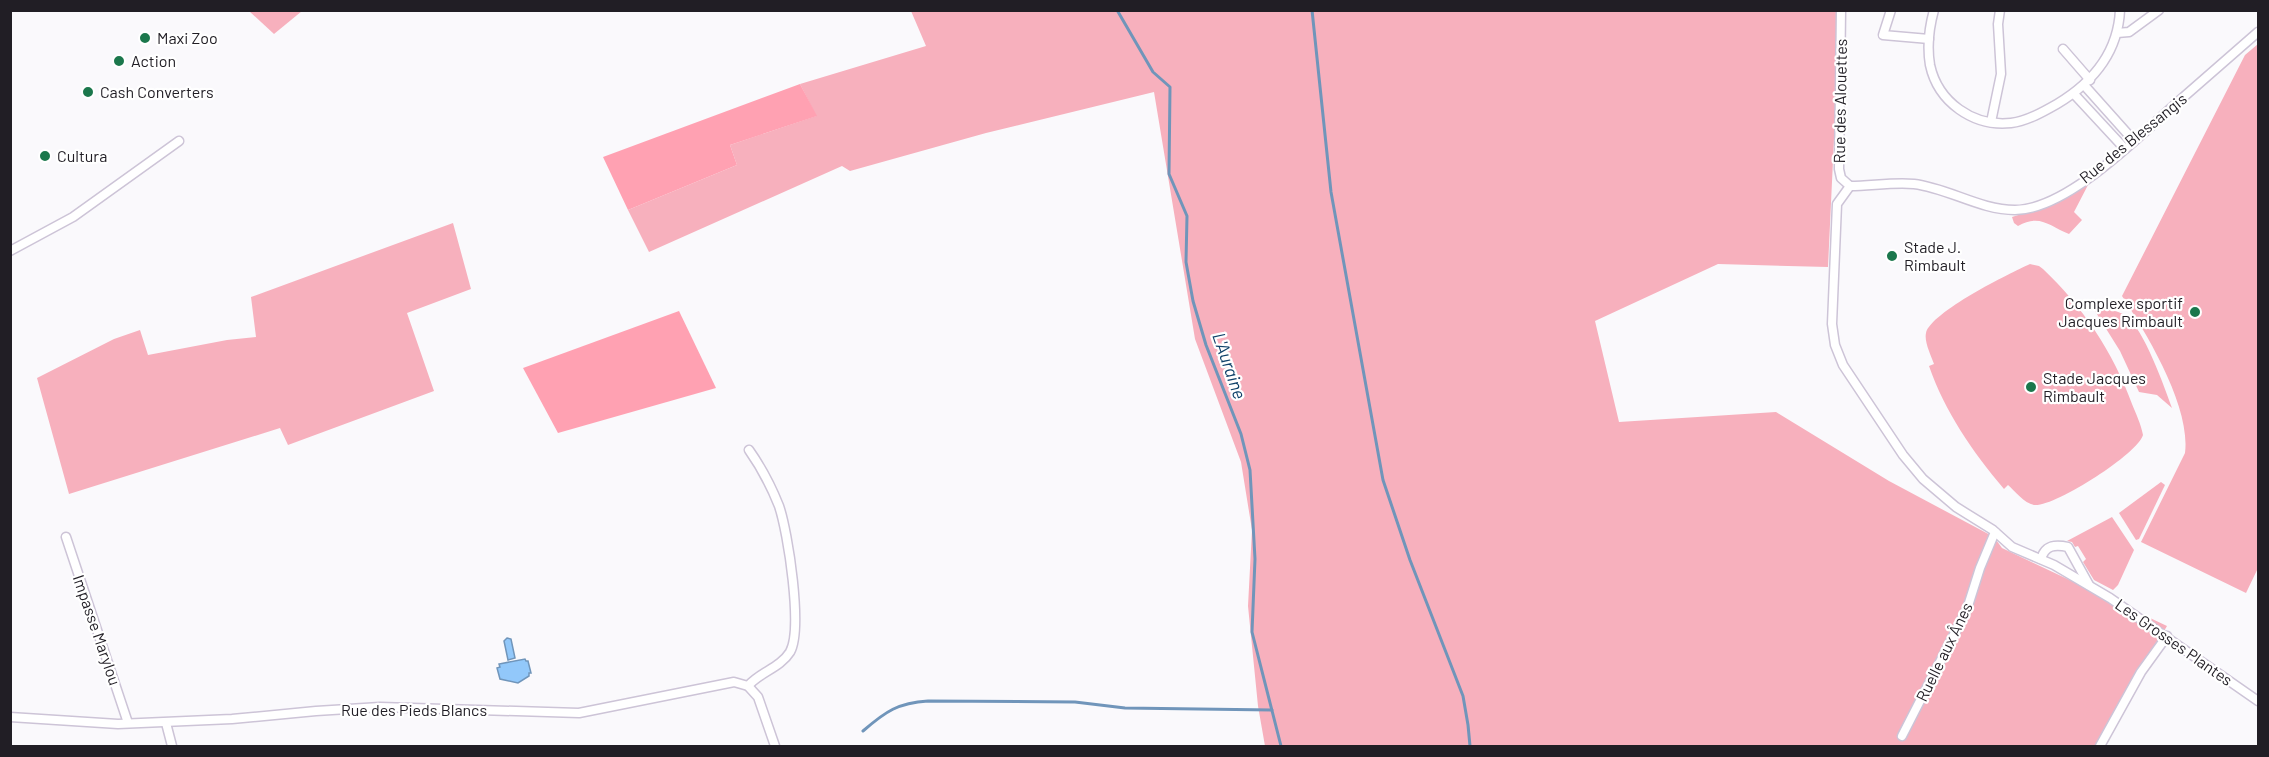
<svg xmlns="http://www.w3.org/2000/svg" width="2269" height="757" viewBox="0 0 2269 757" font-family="Barlow,sans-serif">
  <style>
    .green { fill: #f7b0bd }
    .forest { fill: #ffa1b2 }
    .water { fill: #92c8fa; stroke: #7095ba; stroke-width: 1.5 }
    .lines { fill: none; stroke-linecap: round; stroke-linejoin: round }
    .stream { stroke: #7095ba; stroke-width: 3 }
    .minor-casing { stroke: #cdc4d7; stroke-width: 11 }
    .minor { stroke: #fff; stroke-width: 8 }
    .poi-dot { fill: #1b774c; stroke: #fff; stroke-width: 2 }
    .labels { text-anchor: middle; stroke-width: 4.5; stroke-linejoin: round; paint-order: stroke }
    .poi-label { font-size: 16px; fill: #211e25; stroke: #fff; text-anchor: start }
    .street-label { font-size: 16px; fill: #211e25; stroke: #fff }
    .water-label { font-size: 18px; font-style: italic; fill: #0f4169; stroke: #fff }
  </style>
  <rect width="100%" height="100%" fill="#faf9fc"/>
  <g class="green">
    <polygon points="249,11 302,11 274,34"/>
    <polygon points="911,11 1840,11 1828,267 1718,264 1595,321 1619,422 1776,412 1889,481 1994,537 2002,548 2167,626 2096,746 1265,746 1258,706 1248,606 1252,530 1241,462 1195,339 1154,92 986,133 850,171 842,166 649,252 628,210 737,165 730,145 816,116 800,84 926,46"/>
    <path d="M2258 44V568L2246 593 2141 542 2185 453C2191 407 2147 334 2122 296L2245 55Z"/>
    <path d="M2085 183H2089L2088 185 2074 212 2082 220 2069 234C2051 227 2040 213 2018 226L2014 223 2012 217 2031 211Z"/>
    <polygon points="453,223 471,289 407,313 434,391 288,445 280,428 69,494 37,378 114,339 140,330 148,355 227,340 256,337 251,297"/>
    <path d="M2030 264 2039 266 2043 269C2083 307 2113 352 2132 404 2136 414 2141 424 2143 435 2138 454 2053 508 2034 505 2024 503 2015 491 2008 485L2004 489C1972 451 1945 412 1929 366L1934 364C1931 355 1924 342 1926 333 1931 312 2010 273 2030 264Z"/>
    <path d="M2103 309C2111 310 2119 311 2126 316 2144 329 2164 386 2172 408L2157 395 2139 392 2120 351 2095 311Z"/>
    <polygon points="2161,482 2165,485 2139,539 2136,540 2119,513"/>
    <polygon points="2112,517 2134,550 2118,585 2113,590 2094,580 2083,562 2086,559 2078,546 2075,547 2072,542 2067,541"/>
  </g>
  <g class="forest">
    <polygon points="800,84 817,116 730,145 737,165 628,210 603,157"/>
    <polygon points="679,311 716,388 558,433 523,368"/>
  </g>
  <g class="water">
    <polygon points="507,638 511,639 515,658 508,660 504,641"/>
    <polygon points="525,659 526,661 528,661 531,673 529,673 529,676 518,683 500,679 497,668 500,667 499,664"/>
  </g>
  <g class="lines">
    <g class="stream">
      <polyline points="1117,10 1153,72 1170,87 1169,174 1187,216 1186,262 1193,301 1206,345 1241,434 1250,470 1255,559 1252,632 1281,746"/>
      <polyline points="1312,10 1331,192 1383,480 1410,560 1463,696 1468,725 1470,746"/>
      <path d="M863 731C886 711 898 703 928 701L1075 702 1125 708 1272 710"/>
    </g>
    <g class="minor-casing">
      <g id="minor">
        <polyline points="1841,10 1839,169 1841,178 1850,186"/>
        <polyline points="1891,10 1883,35 1929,39"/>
        <path d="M1934 10C1929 28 1927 47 1930 65 1938 102 1973 127 2011 123 2027 121 2043 112 2057 104 2092 83 2118 53 2120 10"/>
        <polyline points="2117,33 2129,32 2159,10"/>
        <polyline points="2063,49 2090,80"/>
        <polyline points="2084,85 2134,141"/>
        <polyline points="2074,94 2125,149"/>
        <polyline points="1991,122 2001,74 1998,24 2000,10"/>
        <polyline points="1850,186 1837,204 1832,324 1835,345 1843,365 1903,455 1923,479 1956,507 1993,530 2012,547 2054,565 2110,598 2258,701"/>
        <path d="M1850 186C1871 186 1893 182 1914 184 1948 188 1980 210 2015 210 2068 210 2141 134 2179 101 2205 78 2232 55 2258 32"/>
        <polyline points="10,251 73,217 179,141"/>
        <polyline points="66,537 128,723"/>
        <path d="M2041 559C2045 545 2055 544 2068 547L2089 585"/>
        <path d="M748 686C760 672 780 668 790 652 803 629 788 532 779 506 771 486 761 467 749 450"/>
        <polyline points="10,717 118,724 232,719 316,711 380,707 579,713 734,682 748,686 758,697 775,746"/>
        <polyline points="166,723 172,746"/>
        <polyline points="1902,736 1967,609 1980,568 1995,532"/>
        <polyline points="2100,746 2141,672 2167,636"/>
      </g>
    </g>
    <use href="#minor" class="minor"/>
  </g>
  <g class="poi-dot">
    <circle cx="145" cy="38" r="6"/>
    <circle cx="119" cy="61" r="6"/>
    <circle cx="88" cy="92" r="6"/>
    <circle cx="45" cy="156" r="6"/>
    <circle cx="1892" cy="256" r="6"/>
    <circle cx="2195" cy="312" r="6"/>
    <circle cx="2031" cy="387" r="6"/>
  </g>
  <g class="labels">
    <g class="poi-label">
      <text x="157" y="44">Maxi Zoo</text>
      <text x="131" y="67">Action</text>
      <text x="100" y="98">Cash Converters</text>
      <text x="57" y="162">Cultura</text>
      <text x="1904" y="253">Stade J.<tspan x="1904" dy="18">Rimbault</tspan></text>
      <text x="2183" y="309" text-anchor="end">Complexe sportif<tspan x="2183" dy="18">Jacques Rimbault</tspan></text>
      <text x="2043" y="384">Stade Jacques<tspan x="2043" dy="18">Rimbault</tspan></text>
    </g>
    <g class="street-label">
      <text transform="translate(1840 101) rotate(-89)" y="6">Rue des Alouettes</text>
      <text transform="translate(2133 138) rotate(-39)" y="6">Rue des Blessangis</text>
      <text transform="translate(97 630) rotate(71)" y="6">Impasse Marylou</text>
      <text transform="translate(2174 642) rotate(35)" y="6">Les Grosses Plantes</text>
      <text transform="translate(1944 652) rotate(-64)" y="6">Ruelle aux Ânes</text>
      <text x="414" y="716">Rue des Pieds Blancs</text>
    </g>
    <g class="water-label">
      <text transform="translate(1229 366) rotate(71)" y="6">L'Auraine</text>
    </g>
  </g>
  <rect width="2269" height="757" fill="none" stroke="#211e25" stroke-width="24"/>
</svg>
